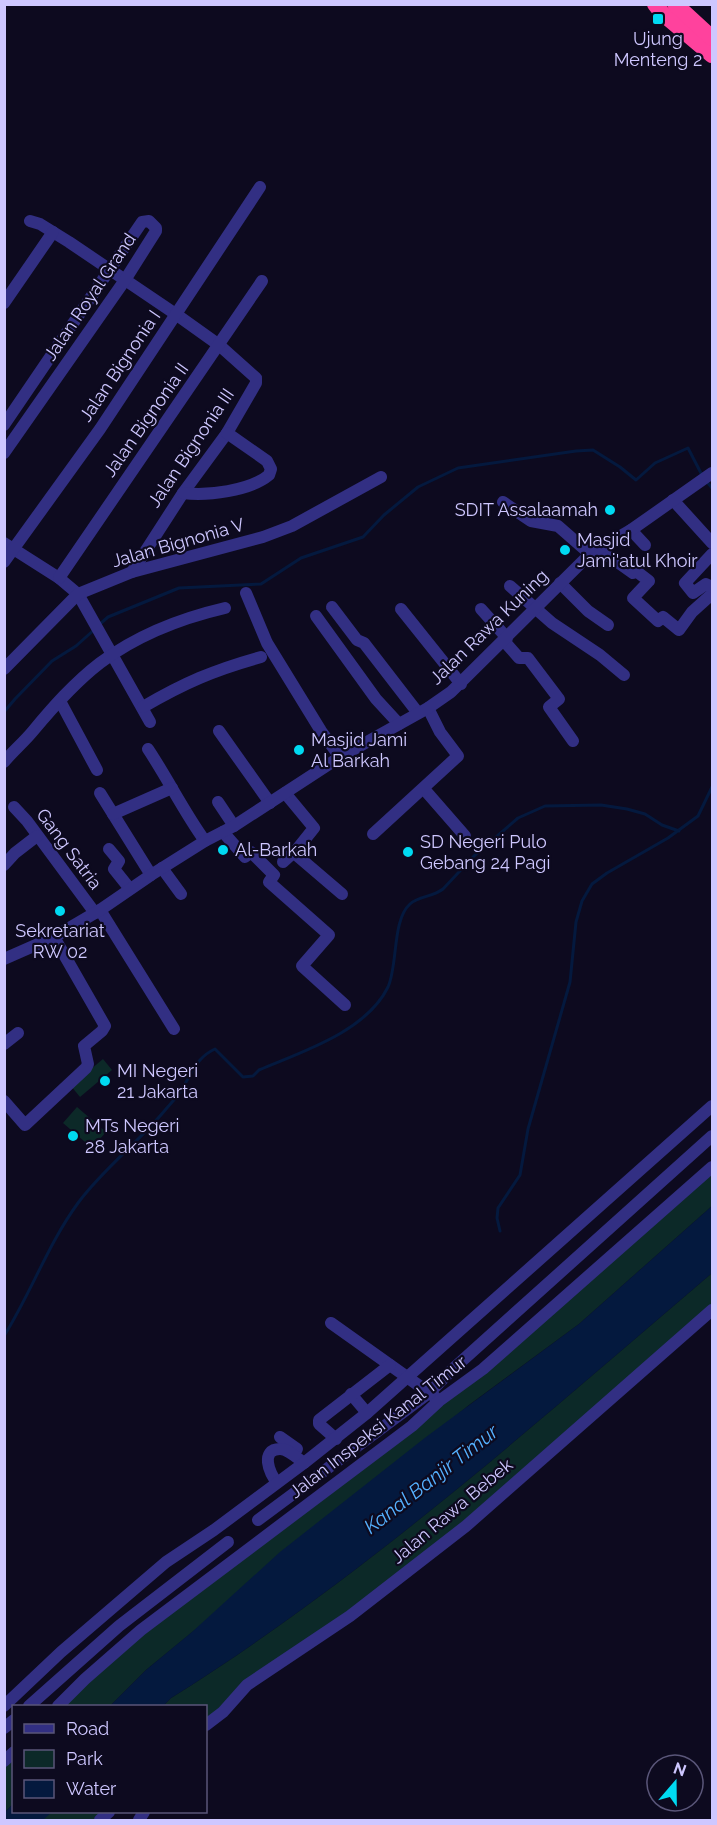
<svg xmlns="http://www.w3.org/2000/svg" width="717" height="1825" viewBox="0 0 717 1825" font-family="Raleway,sans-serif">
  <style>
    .green { fill: #0c2928 }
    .water { fill: #04193e }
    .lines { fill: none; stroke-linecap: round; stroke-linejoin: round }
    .stream { stroke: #04193e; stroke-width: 3 }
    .minor { stroke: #322f83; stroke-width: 12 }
    .highway { stroke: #ff429d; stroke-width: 16 }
    .poi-dot { fill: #00daf2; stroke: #0d0a1f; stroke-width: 2 }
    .labels { text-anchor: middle; stroke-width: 4.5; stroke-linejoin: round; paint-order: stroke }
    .poi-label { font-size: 18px; fill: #cec7ff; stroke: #0d0a1f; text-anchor: start }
    .street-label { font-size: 18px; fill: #cec7ff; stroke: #0d0a1f }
    .water-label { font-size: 20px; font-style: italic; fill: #55b1ff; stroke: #0d0a1f }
  </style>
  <rect width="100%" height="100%" fill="#0d0a1f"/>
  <g class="green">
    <polygon points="103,1059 112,1070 80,1097 71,1086"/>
    <polygon points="77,1107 106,1132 92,1148 63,1123"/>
    <polygon points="712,1167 712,1206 579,1324 469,1405 146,1670 110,1706 58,1706 85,1679 412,1426"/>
    <path d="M712 1273V1308L383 1590 247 1685 206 1725V1706H163L171 1698C366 1576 538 1421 712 1273Z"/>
    <polygon points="13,1752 13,1804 5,1812 4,1761"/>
    <polygon points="51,1812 109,1812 100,1820 41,1820"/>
  </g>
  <g class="water">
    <path d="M712 1206V1273C538 1421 366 1576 171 1698L163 1706H110L146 1670 192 1632 280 1552 426 1437 579 1324Z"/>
    <polygon points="13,1804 14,1812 52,1812 43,1820 5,1820 5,1812"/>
  </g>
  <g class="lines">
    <g class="stream">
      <polyline points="707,482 712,488"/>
      <polyline points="100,624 108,617 179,588 261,584 301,558 363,537 384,515 418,487 458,468 576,451 593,450 620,467 636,480 655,463 688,448 703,477"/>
      <polyline points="4,712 15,699 52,661 76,646 95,629"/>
      <polyline points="500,1231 497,1218 498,1208 520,1175 528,1129 570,982 576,922 582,901 592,884 607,873 668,838 698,816 712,787"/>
      <path d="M4 1336C31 1293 48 1244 78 1203 104 1168 139 1142 166 1109 172 1102 179 1095 183 1087 193 1072 197 1057 215 1049L243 1077 253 1076 259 1070C301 1052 366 1032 388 987 398 965 392 920 410 904 419 896 433 897 443 889L474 856 518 818 545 806 601 805 627 809 645 814 662 825 679 831"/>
    </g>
    <g class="minor">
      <polyline points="30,221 40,224 69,242 177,315 219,345 256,378 256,383 227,433 183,493 132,572"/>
      <polyline points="4,303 53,232"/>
      <polyline points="4,425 142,222 149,221 156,228 156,231 125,280 4,453"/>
      <path d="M183 493C207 496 250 491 269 475L271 469 267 461 227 433"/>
      <polyline points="673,500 712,543"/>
      <polyline points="503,502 531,521 558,526 590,554"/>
      <polyline points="631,530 645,545"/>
      <polyline points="4,543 59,578 78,594 150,722"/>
      <polyline points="598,548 633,573 636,571 649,581 633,598 658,621 663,617 679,630 692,612 712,594"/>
      <polyline points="712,554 685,583 693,593 706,584 712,587"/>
      <polyline points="4,562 100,429 260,187"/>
      <polyline points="59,578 262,281"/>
      <polyline points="560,583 588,611 608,625"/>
      <polyline points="510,586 552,623 600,655 624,675"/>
      <polyline points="246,593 267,643 321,731 340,757"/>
      <polyline points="332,607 357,640 364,643 418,713"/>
      <polyline points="401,609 461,684"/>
      <polyline points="481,609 507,638"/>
      <polyline points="316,616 376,699 399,724"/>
      <polyline points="504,641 519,658 528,658 559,699 549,707 573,741"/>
      <polyline points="4,669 78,594 132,572 263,537 292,526 381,477"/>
      <polyline points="60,701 97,770"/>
      <path d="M143 707C184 683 214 670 261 657"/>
      <polyline points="219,731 270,803"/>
      <path d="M148 749C168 779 184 812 205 841"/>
      <path d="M4 762C13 751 24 742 33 731 53 707 74 683 100 663 136 636 182 618 225 608"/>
      <polyline points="424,789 465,836"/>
      <polyline points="100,793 151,875"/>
      <polyline points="285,793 314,828 294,853 342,894"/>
      <polyline points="218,802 234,826"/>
      <polyline points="14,807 27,821 95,913"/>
      <polyline points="113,814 172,788"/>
      <polyline points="223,832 245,857 251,852 274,875 269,882 329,935 302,966 345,1005"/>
      <polyline points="373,834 458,756 440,732 428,708"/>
      <polyline points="109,849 119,861 114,869 130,889"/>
      <polyline points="283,862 294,852"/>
      <polyline points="4,865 15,853 37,836"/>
      <polyline points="162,868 181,894"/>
      <polyline points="100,910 174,1029"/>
      <polyline points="4,959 54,937 100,910 151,875 205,841 234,826 340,757 428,708 451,692 590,554 631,530 712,473"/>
      <polyline points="4,1044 18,1033"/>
      <polyline points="4,1101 25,1125 86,1068 88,1064 84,1046 102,1031 105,1026 54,937"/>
      <polyline points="331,1323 435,1397"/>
      <polyline points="351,1394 367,1413"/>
      <polyline points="280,1437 297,1449"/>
      <polyline points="336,1439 319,1424 319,1420 390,1365"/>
      <path d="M277 1482C269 1474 260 1449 280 1449 288 1449 297 1458 304 1463"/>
      <polyline points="258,1520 429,1393 454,1368 712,1136"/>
      <polyline points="4,1706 61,1652 166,1562 214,1530 304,1463 367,1413 712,1106"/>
      <polyline points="29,1706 119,1626 228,1542"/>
      <polyline points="58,1706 85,1679 141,1630 412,1426 439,1401 483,1369 712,1167"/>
      <polyline points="206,1725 223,1712 247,1685 350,1616 466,1526 712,1310"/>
      <polyline points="4,1728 14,1720"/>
      <polyline points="4,1761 14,1752"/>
      <polyline points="100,1820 109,1812"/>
      <polyline points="139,1820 144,1812"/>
    </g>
    <g class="highway">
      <polyline points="655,4 662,13 712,55"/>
      <polyline points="675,4 712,38"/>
    </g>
  </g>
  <g class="poi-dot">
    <rect x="652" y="13" width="12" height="12" rx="3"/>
    <circle cx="610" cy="510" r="6"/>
    <circle cx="565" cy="550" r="6"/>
    <circle cx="299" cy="750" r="6"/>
    <circle cx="223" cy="850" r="6"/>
    <circle cx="408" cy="852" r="6"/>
    <circle cx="60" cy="911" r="6"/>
    <circle cx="105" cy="1081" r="6"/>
    <circle cx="73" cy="1136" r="6"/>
  </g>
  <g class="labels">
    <g class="poi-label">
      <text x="658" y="45" text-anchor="middle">Ujung<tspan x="658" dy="21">Menteng 2</tspan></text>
      <text x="598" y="516" text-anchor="end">SDIT Assalaamah</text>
      <text x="577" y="546">Masjid<tspan x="577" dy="21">Jami'atul Khoir</tspan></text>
      <text x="311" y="746">Masjid Jami<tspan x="311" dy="21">Al Barkah</tspan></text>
      <text x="420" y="848">SD Negeri Pulo<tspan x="420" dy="21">Gebang 24 Pagi</tspan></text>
      <text x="235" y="856">Al-Barkah</text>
      <text x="60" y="937" text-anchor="middle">Sekretariat<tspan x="60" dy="21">RW 02</tspan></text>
      <text x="117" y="1077">MI Negeri<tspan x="117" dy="21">21 Jakarta</tspan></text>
      <text x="85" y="1132">MTs Negeri<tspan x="85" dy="21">28 Jakarta</tspan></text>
    </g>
    <g class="street-label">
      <text transform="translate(90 297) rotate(-56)" y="6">Jalan Royal Grand</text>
      <text transform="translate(120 366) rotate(-56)" y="6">Jalan Bignonia I</text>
      <text transform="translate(146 420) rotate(-55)" y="6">Jalan Bignonia II</text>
      <text transform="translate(191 448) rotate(-56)" y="6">Jalan Bignonia III</text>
      <text transform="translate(178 543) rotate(-16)" y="6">Jalan Bignonia V</text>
      <text transform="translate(489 627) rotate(-44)" y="6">Jalan Rawa Kuning</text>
      <text transform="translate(69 849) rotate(53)" y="6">Gang Satria</text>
      <text transform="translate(378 1427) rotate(-38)" y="6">Jalan Inspeksi Kanal Timur</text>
      <text transform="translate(452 1511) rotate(-40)" y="6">Jalan Rawa Bebek</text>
    </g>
    <g class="water-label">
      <text transform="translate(431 1479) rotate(-38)" y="7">Kanal Banjir Timur</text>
    </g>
  </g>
  <rect width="717" height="1825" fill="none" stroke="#cec7ff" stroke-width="12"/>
  <rect x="12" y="1705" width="195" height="108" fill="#0d0a1f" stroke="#5a5679" stroke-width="1.5"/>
  <rect x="24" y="1724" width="30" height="9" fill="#322f83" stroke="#5a5679" stroke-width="1.5"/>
  <text x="66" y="1735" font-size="18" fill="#cec7ff">Road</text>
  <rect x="24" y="1750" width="30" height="18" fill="#0c2928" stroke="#5a5679" stroke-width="1.5"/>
  <text x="66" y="1765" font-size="18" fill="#cec7ff">Park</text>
  <rect x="24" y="1780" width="30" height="18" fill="#04193e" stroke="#5a5679" stroke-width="1.5"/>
  <text x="66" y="1795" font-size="18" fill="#cec7ff">Water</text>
  <g transform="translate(675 1783) rotate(20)"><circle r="28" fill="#0d0a1f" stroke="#5a5679" stroke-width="1.5"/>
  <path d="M0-4.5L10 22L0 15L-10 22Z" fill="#00daf2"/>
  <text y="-9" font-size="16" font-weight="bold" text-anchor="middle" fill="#cec7ff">N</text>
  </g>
</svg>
